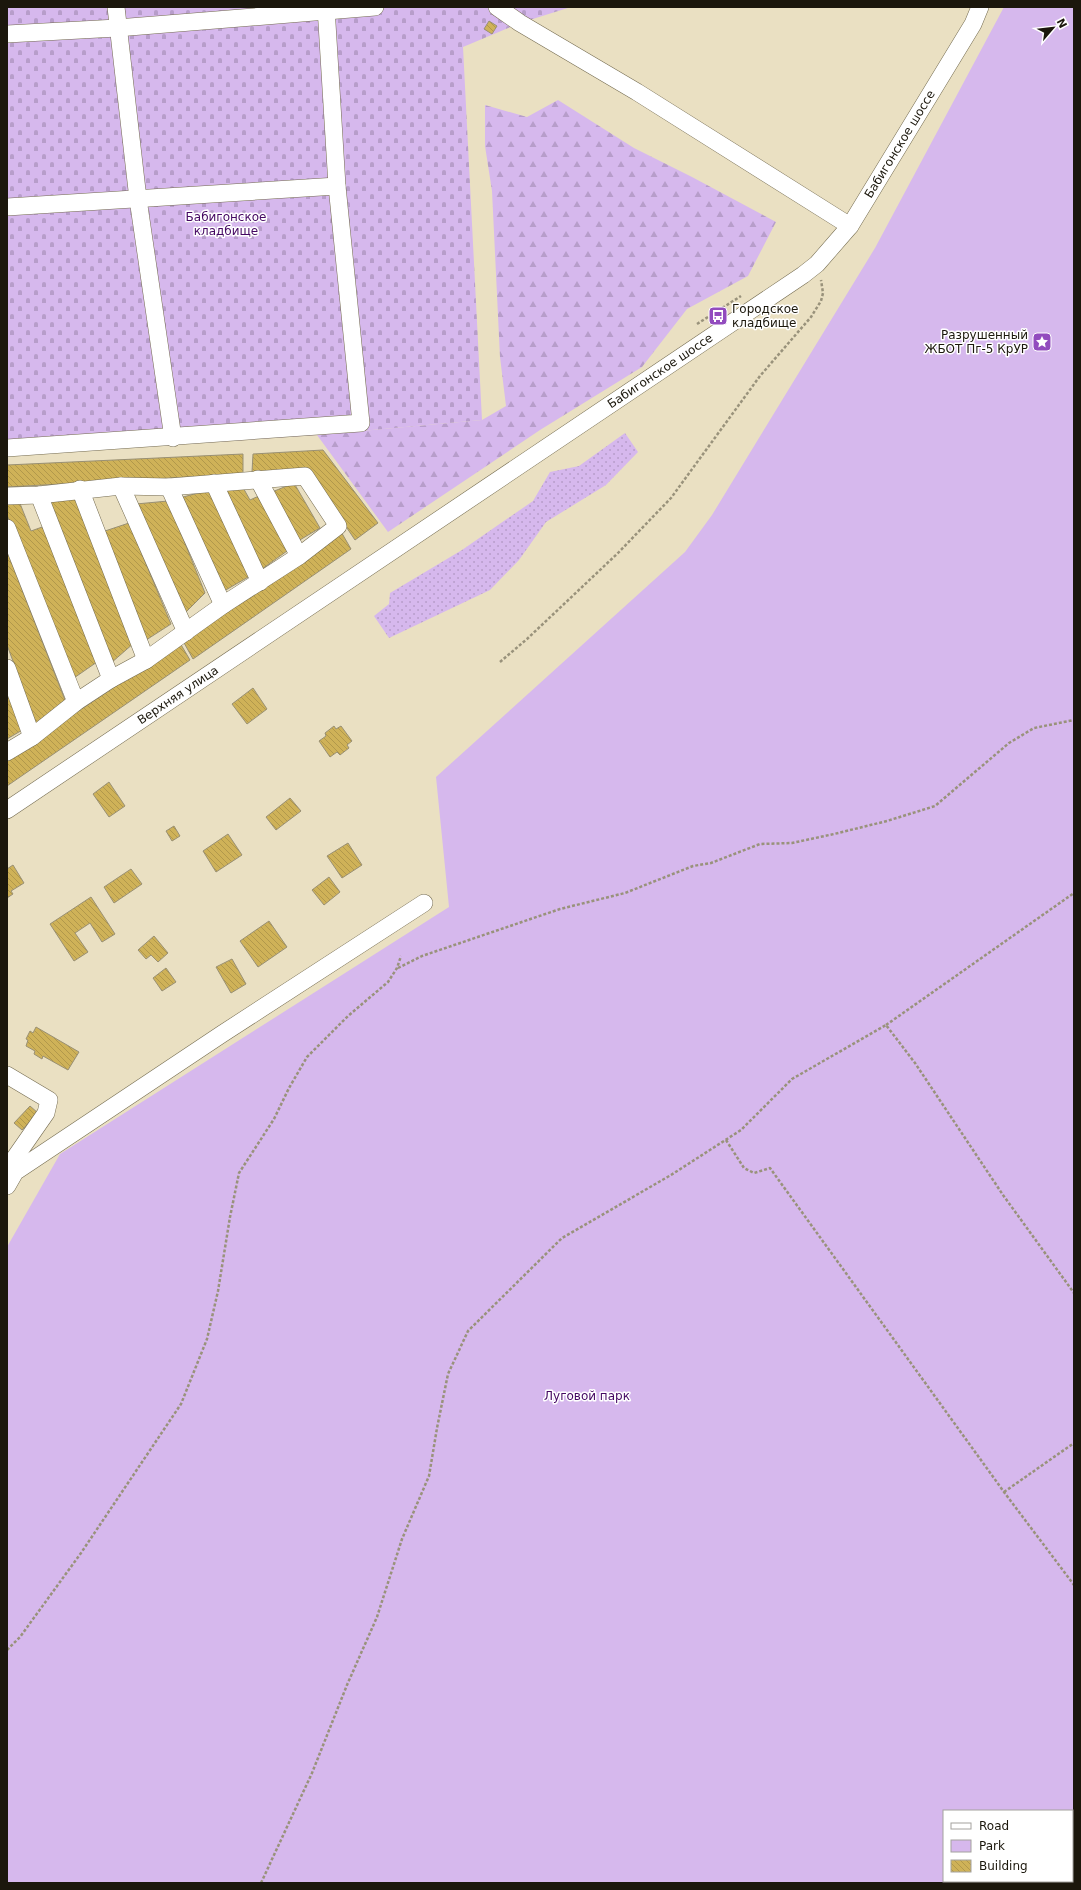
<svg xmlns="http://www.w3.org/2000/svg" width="1081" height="1890" viewBox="0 0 1081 1890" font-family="'DejaVu Sans',sans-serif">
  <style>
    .grass { fill: url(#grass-dots) }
    .forest { fill: url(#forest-firs) }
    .cemetery { fill: url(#cemetery-stones) }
    .green { fill: #d6b8ed; fill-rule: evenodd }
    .building { fill: url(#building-back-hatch); stroke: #999074 }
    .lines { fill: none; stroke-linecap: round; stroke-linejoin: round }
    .minor-casing { stroke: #746b50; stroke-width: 18 }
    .path { stroke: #99927b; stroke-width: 2.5; stroke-dasharray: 3 2; stroke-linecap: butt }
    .minor { stroke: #fff; stroke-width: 17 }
    .labels { text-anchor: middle; stroke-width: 3; stroke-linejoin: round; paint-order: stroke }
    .street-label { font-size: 12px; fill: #1b170c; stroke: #fff }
    .park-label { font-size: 12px; fill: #440762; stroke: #fff }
    .poi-label { font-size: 12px; fill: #1b170c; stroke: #fff; text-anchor: start }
  </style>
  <defs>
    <pattern id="grass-dots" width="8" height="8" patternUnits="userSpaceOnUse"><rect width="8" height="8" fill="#d6b8ed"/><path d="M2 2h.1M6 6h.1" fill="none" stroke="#b79dca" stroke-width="1.8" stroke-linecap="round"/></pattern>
    <pattern id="forest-firs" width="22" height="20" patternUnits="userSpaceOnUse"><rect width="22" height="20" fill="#d6b8ed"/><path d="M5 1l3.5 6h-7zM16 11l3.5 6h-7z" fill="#b79dca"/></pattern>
    <pattern id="cemetery-stones" width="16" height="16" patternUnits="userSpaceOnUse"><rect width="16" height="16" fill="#d6b8ed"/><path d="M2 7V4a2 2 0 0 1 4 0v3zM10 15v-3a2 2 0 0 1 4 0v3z" fill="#b79dca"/></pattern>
    <pattern id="building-back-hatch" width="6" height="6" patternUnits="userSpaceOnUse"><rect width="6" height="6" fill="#cfb258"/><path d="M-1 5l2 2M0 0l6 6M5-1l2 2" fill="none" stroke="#b1984b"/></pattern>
  </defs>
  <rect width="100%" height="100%" fill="#eae0c2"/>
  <polygon class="grass" points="625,433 638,452 606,485 546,522 519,560 490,590 389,638 374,616 389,604 390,593 462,550 533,501 550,472 579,466"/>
  <polygon class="forest" points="558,100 634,148 692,177 776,222 748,276 687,309 642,367 540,430 388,532 317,435 482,420 506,406 500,357 492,191 485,146 485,105 527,117"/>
  <polygon class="cemetery" points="7,7 571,7 520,23 463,47 482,420 317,435 7,456"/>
  <path class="green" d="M1004 7H1074V1883H7V1247L60 1154 449 907 436 777 685 552 712 515 875 248ZM944 1811H1072V1881H944Z"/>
  <g class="building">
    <polygon points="489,21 497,26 492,34 484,29"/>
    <polygon points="323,450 378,523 355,540 308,470 252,472 253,454"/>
    <polygon points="243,454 243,474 7,487 7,465"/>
    <polygon points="294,483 320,528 298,541 272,492"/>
    <polygon points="241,484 250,500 261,495 287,551 262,569 225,491"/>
    <polygon points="210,490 250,576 224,591 183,497"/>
    <polygon points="77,497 134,643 111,663 49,502"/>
    <polygon points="19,501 31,531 45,526 97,662 71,680 7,515 7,504"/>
    <polygon points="168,501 205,593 183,615 136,504"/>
    <polygon points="129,523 171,624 143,642 102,532"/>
    <polygon points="340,530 351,549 193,659 183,641"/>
    <polygon points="7,551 65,700 36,723 7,645"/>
    <polygon points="180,643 190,660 7,786 7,759"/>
    <polygon points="7,684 24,729 7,739"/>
    <polygon points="253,688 267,709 247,724 232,704"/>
    <polygon points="334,726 336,729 341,726 352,741 347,745 349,748 340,755 337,752 330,757 319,741 326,736 325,733"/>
    <polygon points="109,782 125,806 109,817 93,794"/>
    <polygon points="290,798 301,811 276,830 266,817"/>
    <polygon points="174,826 180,836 172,841 166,831"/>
    <polygon points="228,834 242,855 216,872 203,851"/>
    <polygon points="348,843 362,865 342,878 327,856"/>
    <polygon points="13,865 24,883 11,891 13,894 7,898 7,869"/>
    <polygon points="131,869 142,884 114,903 104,887"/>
    <polygon points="329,877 340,892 324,905 312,890"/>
    <polygon points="91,897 115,934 102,942 90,923 75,933 88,952 74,961 50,924"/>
    <polygon points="269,921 287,947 258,967 240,941"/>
    <polygon points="154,936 168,953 158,962 151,955 146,959 138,950"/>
    <polygon points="232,959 246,984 231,993 216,967"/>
    <polygon points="166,968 176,982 162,991 153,978"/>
    <polygon points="36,1027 79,1052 68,1070 43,1056 42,1059 34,1054 35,1051 26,1046 28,1040 26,1039 30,1031 33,1033"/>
    <polygon points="30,1106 38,1113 22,1130 14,1123"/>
  </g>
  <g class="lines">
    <g class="minor-casing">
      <g id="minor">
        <polyline points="116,7 138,199 173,438"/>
        <polyline points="497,7 520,23 637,92 850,226"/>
        <polyline points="7,34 117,28 375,7"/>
        <polyline points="7,207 337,186"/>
        <polyline points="7,448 361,423 337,186 326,7"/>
        <polyline points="258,479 299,556"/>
        <polyline points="214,483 260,582"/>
        <polyline points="121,486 186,632"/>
        <polyline points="169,487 223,605"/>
        <polyline points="80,489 146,660"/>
        <polyline points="39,495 111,679"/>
        <polyline points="7,496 39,495 121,486 169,487 305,476 338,526 299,556 223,605 146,660 111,679 76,702 32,737 7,752"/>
        <polyline points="7,528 76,702"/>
        <polyline points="7,668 32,737"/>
        <path id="s1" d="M7 810 803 275 817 264 850 226 973 24 980 7"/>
        <polyline points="7,1075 49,1100 46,1113 7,1169"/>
        <polyline points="7,1186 15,1172 222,1034 424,903"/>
      </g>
    </g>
    <g class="path">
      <polyline points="697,324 741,296"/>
      <polyline points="500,662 527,639 618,553 671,498 760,376 811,317 821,301 823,293 821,280"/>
      <polyline points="398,968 422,956 560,909 625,893 693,866 711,863 760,844 792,843 834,834 887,821 935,806 1009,743 1034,728 1074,720"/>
      <polyline points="886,1025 1074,893"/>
      <polyline points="726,1140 744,1168 754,1173 770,1168 1004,1492 1074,1585"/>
      <polyline points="1004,1492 1074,1443"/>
      <polyline points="7,1650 20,1637 81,1553 181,1404 207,1339 218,1291 230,1217 239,1173 274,1119 289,1088 307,1057 348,1016 388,982 397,968 401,956"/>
      <polyline points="261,1883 312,1773 347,1685 377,1617 402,1539 429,1476 437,1428 448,1374 468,1331 562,1238 671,1175 741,1130 792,1079 886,1025 915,1063 1003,1195 1074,1293"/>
    </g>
    <use href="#minor" class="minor"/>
  </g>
  <defs>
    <g id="bus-square" transform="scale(1)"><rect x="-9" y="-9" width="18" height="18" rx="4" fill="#924bbe" stroke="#fff"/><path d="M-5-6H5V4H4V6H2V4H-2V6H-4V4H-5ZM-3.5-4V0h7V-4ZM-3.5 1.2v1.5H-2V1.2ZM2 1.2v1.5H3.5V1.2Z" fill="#fff"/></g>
    <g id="sight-square" transform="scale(1)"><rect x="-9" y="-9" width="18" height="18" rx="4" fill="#924bbe" stroke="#fff"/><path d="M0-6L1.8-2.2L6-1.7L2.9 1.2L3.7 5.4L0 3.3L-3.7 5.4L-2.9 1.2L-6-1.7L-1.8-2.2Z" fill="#fff"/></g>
  </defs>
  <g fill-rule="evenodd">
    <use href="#bus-square" x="718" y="316"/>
    <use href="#sight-square" x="1042" y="342"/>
  </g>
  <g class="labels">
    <g class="street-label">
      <text dy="4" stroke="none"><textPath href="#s1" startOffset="1123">Бабигонское шоссе</textPath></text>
      <text dy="4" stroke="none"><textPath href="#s1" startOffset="787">Бабигонское шоссе</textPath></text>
      <text dy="4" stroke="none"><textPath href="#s1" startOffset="206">Верхняя улица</textPath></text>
    </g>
    <g class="park-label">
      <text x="226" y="221">Бабигонское<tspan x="226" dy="14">кладбище</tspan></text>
      <text x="587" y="1400">Луговой парк</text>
    </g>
    <g class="poi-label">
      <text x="732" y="313">Городское<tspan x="732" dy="14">кладбище</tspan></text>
      <text x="1028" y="339" text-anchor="end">Разрушенный<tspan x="1028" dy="14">ЖБОТ Пг-5 КрУР</tspan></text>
    </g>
  </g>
  <rect width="1081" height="1890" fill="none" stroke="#1b170c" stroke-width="16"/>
  <rect x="943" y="1810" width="130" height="72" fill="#ffffff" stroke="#a4a29e"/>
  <rect x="951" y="1823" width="20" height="6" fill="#ffffff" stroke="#a4a29e"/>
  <text x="979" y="1830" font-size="12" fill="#1b170c">Road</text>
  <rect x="951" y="1840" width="20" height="12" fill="#d6b8ed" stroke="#a4a29e"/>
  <text x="979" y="1850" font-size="12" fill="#1b170c">Park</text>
  <rect x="951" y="1860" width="20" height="12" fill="url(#building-back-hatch)" stroke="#a4a29e"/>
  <text x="979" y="1870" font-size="12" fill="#1b170c">Building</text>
  <g transform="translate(1053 28) rotate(62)" stroke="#ffffff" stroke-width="3" paint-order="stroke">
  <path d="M0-3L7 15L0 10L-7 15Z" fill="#1b170c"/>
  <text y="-6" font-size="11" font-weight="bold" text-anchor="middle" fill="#1b170c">N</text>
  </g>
</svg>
